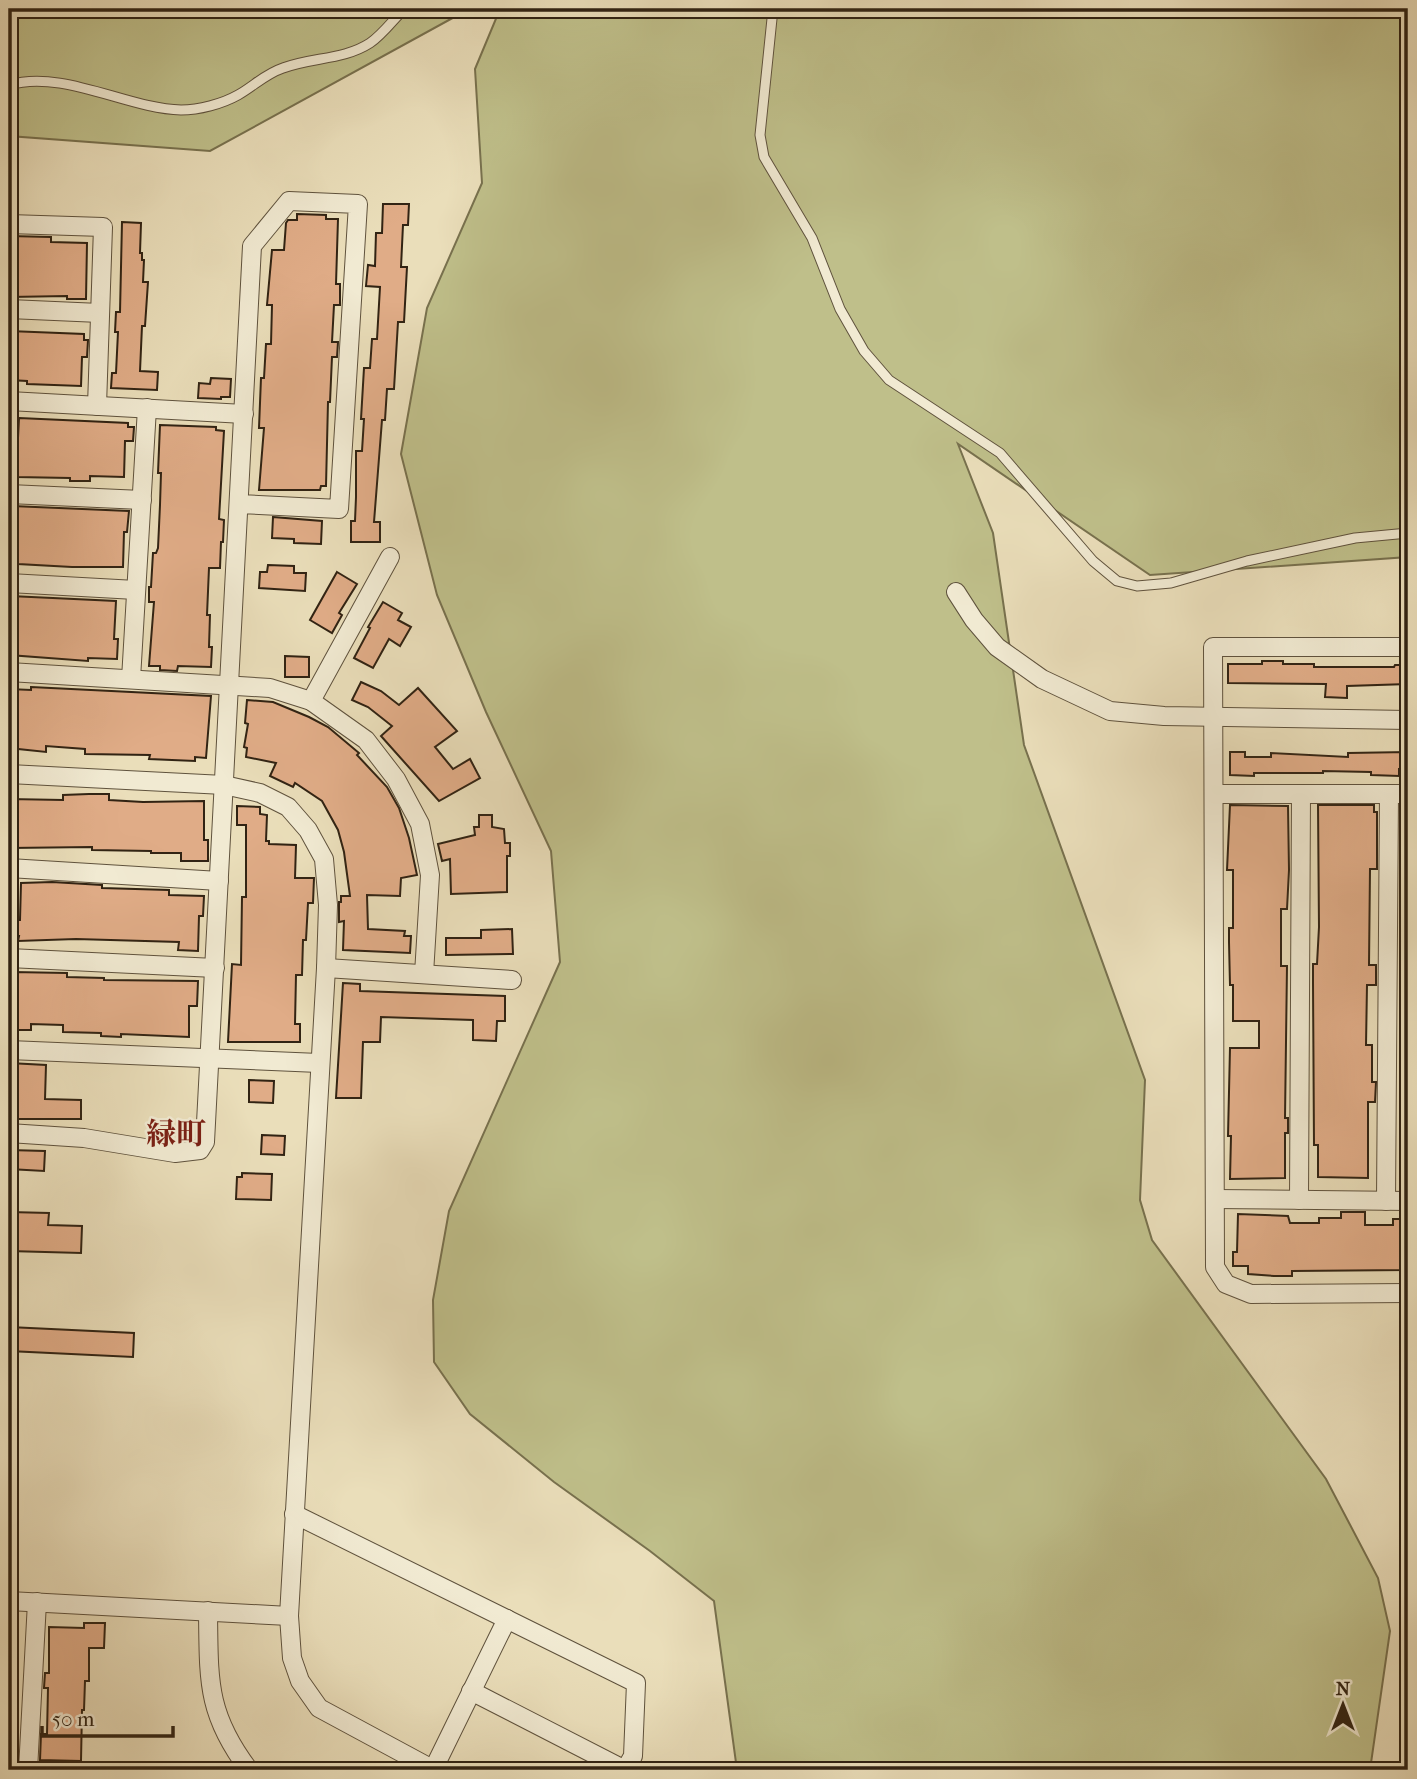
<svg xmlns="http://www.w3.org/2000/svg" width="1417" height="1779" viewBox="0 0 1417 1779" font-family="'IM FELL French Canon','Noto Serif JP',serif">
  <style>
    .green { fill: #bfbf8a; stroke: #78714e; stroke-width: 2 }
    .building { fill: #e0ac87; stroke: #312313; stroke-width: 2 }
    .lines { fill: none; stroke-linecap: round; stroke-linejoin: round }
    .service-casing { stroke: #5f523d; stroke-width: 11 }
    .minor-casing { stroke: #5f523d; stroke-width: 20 }
    .service { stroke: #f1ead2; stroke-width: 9 }
    .minor { stroke: #f1ead2; stroke-width: 18 }
    .labels { text-anchor: middle; stroke-width: 5; stroke-linejoin: round; paint-order: stroke }
    .quarter-label { font-size: 30px; font-weight: bold; fill: #7a1f14; stroke: #f1ead2 }
  </style>
  <rect width="100%" height="100%" fill="#eadeba"/>
  <filter id="stains"><feTurbulence type="fractalNoise" baseFrequency=".00286" numOctaves="4"/><feColorMatrix values="0 0 0 0 .2 0 0 0 0 .09 0 0 0 0 .02 0 0 0 .5 -.17"/></filter>
  <radialGradient id="worn" r=".72"><stop offset=".6" stop-color="#630" stop-opacity="0"/><stop offset="1" stop-color="#630" stop-opacity=".3"/></radialGradient>
  <g class="green">
    <polygon points="9,9 469,9 210,151 9,136"/>
    <polygon points="500,9 1408,9 1408,557 1150,575 958,444 993,533 1024,745 1145,1080 1140,1200 1152,1240 1326,1479 1378,1578 1390,1631 1370,1770 737,1770 714,1601 650,1551 554,1482 470,1414 434,1362 433,1300 449,1211 560,962 551,851 486,712 437,595 401,454 427,308 482,183 475,69"/>
  </g>
  <g class="building">
    <polygon points="383,204 409,204 408,225 403,225 401,267 407,267 404,322 398,322 394,389 387,389 385,420 382,420 374,522 380,522 380,542 351,542 351,521 355,521 356,497 356,451 362,451 364,419 361,419 364,368 370,368 372,339 377,339 380,287 366,286 368,265 375,266 376,233 382,233"/>
    <polygon points="297,214 326,215 326,219 338,219 336,284 340,284 340,305 334,305 332,342 338,342 337,357 332,357 330,402 328,402 326,486 321,486 320,490 259,490 264,428 259,428 261,378 264,378 266,344 271,344 272,305 267,305 272,250 284,250 286,223 288,220 297,220"/>
    <polygon points="122,222 141,223 140,253 142,253 142,260 144,260 143,282 148,282 145,326 142,326 140,371 158,372 157,390 111,388 112,373 116,373 118,332 115,332 116,312 120,312"/>
    <polygon points="9,236 51,237 51,242 87,243 86,299 67,299 67,296 9,297"/>
    <polygon points="9,331 84,334 84,340 88,340 87,357 82,357 81,386 27,384 27,381 9,380"/>
    <polygon points="211,378 231,379 230,397 221,397 221,399 198,398 199,383 210,384"/>
    <polygon points="19,418 128,423 128,427 134,427 133,441 125,441 124,477 90,476 90,481 70,481 70,478 16,477"/>
    <polygon points="160,425 216,427 216,430 224,431 219,519 224,520 223,542 221,542 220,568 209,568 207,615 210,615 209,647 212,647 211,667 178,666 177,671 160,670 160,666 149,666 154,602 149,602 149,587 151,587 153,553 156,553 158,548 160,505 161,473 158,473"/>
    <polygon points="12,506 129,511 127,532 124,532 123,567 72,567 18,564 18,561 10,561"/>
    <polygon points="273,517 322,521 321,544 294,543 294,539 272,538"/>
    <polygon points="268,565 294,566 294,573 306,573 305,591 259,588 260,572 267,572"/>
    <polygon points="337,572 357,584 339,613 342,615 332,633 310,620"/>
    <polygon points="10,596 116,601 114,639 118,639 117,659 88,658 88,661 9,655"/>
    <polygon points="383,602 402,613 398,620 411,627 400,646 389,639 373,668 354,658 370,628 368,627"/>
    <polygon points="285,656 309,657 309,677 285,677"/>
    <polygon points="1262,661 1283,661 1283,664 1314,664 1314,667 1394,667 1395,665 1408,665 1408,684 1347,686 1347,698 1325,697 1326,684 1228,683 1228,664 1262,664"/>
    <polygon points="361,682 381,691 399,705 418,688 457,731 435,747 453,769 470,759 480,778 439,801 381,736 392,726 368,707 352,700"/>
    <polygon points="31,687 211,696 206,758 195,757 195,761 149,759 150,755 85,754 85,749 46,746 46,752 9,748 9,689 31,690"/>
    <polygon points="247,700 273,702 309,717 328,727 359,753 357,755 387,787 399,808 409,838 417,875 401,878 400,896 367,895 368,929 405,931 404,936 411,936 410,953 343,950 344,921 339,922 339,902 341,902 341,896 350,896 344,852 338,830 322,801 295,783 293,787 270,776 276,763 246,757 247,748 244,747 248,724 245,723"/>
    <polygon points="1230,752 1245,752 1245,757 1271,757 1271,753 1348,757 1348,753 1408,752 1408,769 1399,769 1399,776 1371,775 1371,772 1323,771 1323,773 1254,773 1254,776 1230,775"/>
    <polygon points="89,794 109,794 109,800 143,802 204,801 204,840 208,840 208,861 181,861 181,853 151,853 151,851 92,850 92,847 9,848 9,799 63,800 63,795"/>
    <polygon points="1230,805 1288,806 1289,870 1287,909 1281,909 1281,966 1287,966 1285,1118 1288,1118 1288,1133 1285,1133 1285,1178 1230,1179 1231,1136 1228,1136 1230,1048 1259,1048 1259,1021 1233,1021 1233,985 1230,985 1229,942 1229,928 1233,928 1233,870 1227,870"/>
    <polygon points="1318,805 1374,805 1374,812 1377,812 1377,869 1370,869 1369,965 1376,965 1376,985 1367,985 1366,1045 1372,1045 1372,1082 1376,1082 1375,1102 1368,1102 1368,1178 1318,1177 1318,1145 1314,1145 1313,983 1313,964 1317,964 1319,927"/>
    <polygon points="237,806 260,807 260,814 267,815 266,841 269,841 269,844 296,845 295,878 314,878 313,903 308,903 306,940 303,940 302,975 296,975 295,1024 300,1024 300,1042 228,1042 232,964 241,965 242,897 246,897 246,825 237,825"/>
    <rect x="1400" y="812" width="8" height="57"/>
    <polygon points="479,815 492,815 492,827 504,829 505,843 510,843 510,856 507,856 507,892 451,894 450,859 442,861 438,844 475,835 474,827 479,827"/>
    <polygon points="52,882 102,885 102,888 169,890 169,895 204,896 203,916 199,916 198,951 178,950 179,942 76,939 18,941 19,936 9,936 9,920 20,920 21,883"/>
    <polygon points="512,929 513,954 446,955 446,938 481,938 481,930"/>
    <polygon points="12,972 67,973 67,977 104,978 104,980 198,981 197,1006 189,1006 189,1037 121,1034 121,1037 101,1036 101,1033 63,1032 63,1025 31,1024 31,1030 9,1030"/>
    <polygon points="343,983 360,984 360,991 505,996 505,1021 497,1021 496,1041 473,1040 473,1020 381,1017 380,1042 363,1042 361,1098 336,1098"/>
    <polygon points="9,1063 46,1065 45,1099 81,1100 81,1119 9,1119"/>
    <polygon points="249,1080 274,1081 273,1103 249,1102"/>
    <polygon points="262,1135 285,1136 284,1155 261,1154"/>
    <polygon points="9,1150 45,1151 44,1171 9,1169"/>
    <polygon points="242,1173 272,1174 271,1200 236,1199 237,1177 242,1177"/>
    <polygon points="9,1212 49,1213 48,1225 82,1226 81,1253 9,1251"/>
    <polygon points="1341,1212 1365,1212 1365,1225 1393,1225 1393,1219 1406,1219 1406,1270 1292,1271 1292,1276 1274,1276 1248,1274 1248,1266 1233,1266 1233,1252 1237,1252 1238,1214 1288,1216 1290,1223 1319,1223 1319,1218 1341,1218"/>
    <polygon points="9,1327 134,1333 133,1357 9,1351"/>
    <polygon points="84,1623 105,1623 104,1648 89,1648 89,1681 85,1681 84,1710 82,1710 81,1761 40,1760 41,1734 47,1734 48,1688 44,1688 45,1673 49,1673 49,1627 84,1628"/>
  </g>
  <g class="lines">
    <g class="service-casing">
      <g id="service">
        <polyline points="773,9 760,135 764,157 812,238 840,309 864,351 889,380 1000,453 1093,561 1117,581 1137,586 1171,583 1247,561 1355,538 1408,533"/>
        <path d="M9 85C63 69 128 109 181 110 199 110 222 104 238 95 254 86 265 74 283 68 312 57 344 60 370 43 382 35 393 20 404 9"/>
      </g>
    </g>
    <g class="minor-casing">
      <g id="minor">
        <polyline points="9,224 103,227 97,406"/>
        <polyline points="9,309 100,313"/>
        <polyline points="9,401 244,414"/>
        <polyline points="9,494 142,500"/>
        <polyline points="9,583 136,590"/>
        <polyline points="956,592 974,620 997,647 1042,679 1110,711 1164,716 1408,720"/>
        <polyline points="1408,647 1213,647 1215,1267 1226,1284 1251,1294 1408,1293"/>
        <polyline points="9,672 270,688 311,701 366,740 396,779 420,824 430,875 424,974"/>
        <polyline points="131,679 147,408"/>
        <polyline points="311,701 390,557"/>
        <polyline points="9,774 224,785 260,793 288,807 308,830 324,859 328,905 326,968 289,1616 292,1658 300,1681 319,1708 434,1770"/>
        <polyline points="1215,794 1408,794"/>
        <polyline points="9,868 219,881"/>
        <polyline points="9,958 215,968"/>
        <polyline points="326,968 512,980"/>
        <polyline points="9,1050 319,1063"/>
        <polyline points="9,1133 84,1138 175,1153 200,1150 205,1142 252,246 289,201 358,204 339,509 239,504"/>
        <polyline points="1215,1199 1408,1201"/>
        <polyline points="1299,1200 1301,794"/>
        <polyline points="1386,1201 1389,794"/>
        <polyline points="294,1514 636,1683 633,1756 625,1770 471,1691"/>
        <polyline points="9,1601 289,1616"/>
        <path d="M208 1611C209 1680 206 1713 249 1770"/>
        <polyline points="28,1770 37,1602"/>
        <polyline points="433,1770 507,1619"/>
      </g>
    </g>
    <use href="#service" class="service"/>
    <use href="#minor" class="minor"/>
  </g>
  <g class="labels">
    <g class="quarter-label">
      <text x="176" y="1144">緑町</text>
    </g>
  </g>
  <rect width="1417" height="1779" fill="none" stroke="#eadeba" stroke-width="35"/>
  <rect x="10" y="10" width="1396" height="1758" fill="none" stroke="#312313" stroke-width="3.5"/>
  <rect x="18" y="18" width="1382" height="1744" fill="none" stroke="#312313" stroke-width="2"/>
  <g transform="translate(1343 1705)" stroke="#f1ead2" stroke-width="5" paint-order="stroke">
  <path d="M0-5L12 26L0 18L-12 26Z" fill="#312313"/>
  <text y="-10" font-size="19" font-weight="bold" text-anchor="middle" fill="#312313">N</text>
  </g>
  <path d="M42 1726v10h131v-10" fill="none" stroke="#312313" stroke-width="3.5"/>
  <text x="52" y="1726" font-size="21" fill="#312313" stroke="#f1ead2" stroke-width="5" paint-order="stroke">50 m</text>
  <rect width="100%" height="100%" filter="url(#stains)"/>
  <rect width="100%" height="100%" fill="url(#worn)"/>
</svg>
